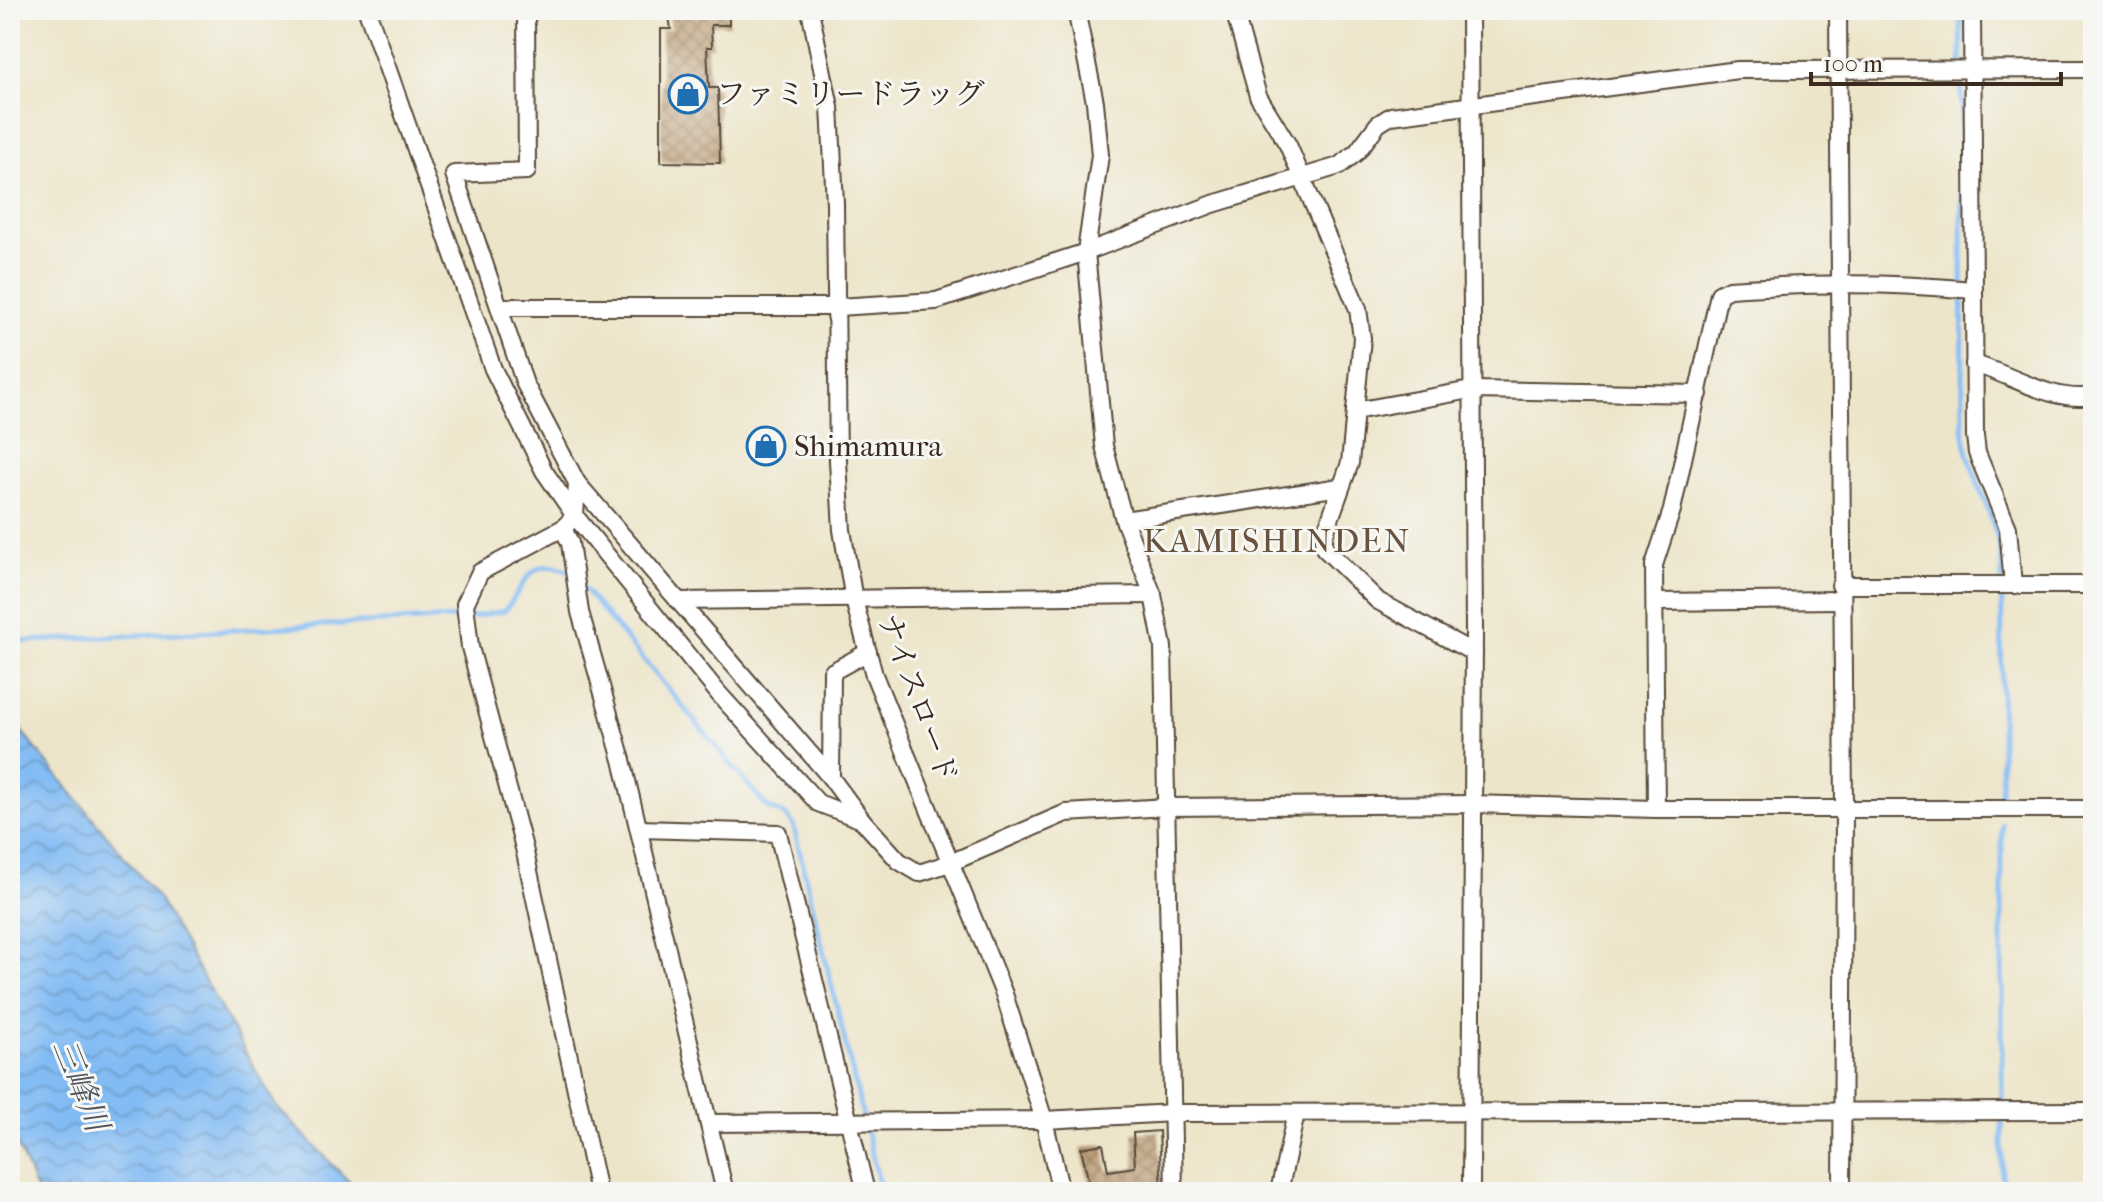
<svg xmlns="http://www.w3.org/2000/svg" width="2103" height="1202" viewBox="0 0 2103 1202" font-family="'IM FELL French Canon','Noto Serif JP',serif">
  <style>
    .water { fill: url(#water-waves); stroke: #5f7389; stroke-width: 2 }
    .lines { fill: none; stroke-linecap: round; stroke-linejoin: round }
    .stream { stroke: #83bcf4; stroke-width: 5 }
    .building { fill: url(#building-cross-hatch) }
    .minor-casing { stroke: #564638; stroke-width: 20 }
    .minor { stroke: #fff; stroke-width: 16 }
    .labels { text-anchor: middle; stroke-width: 6; stroke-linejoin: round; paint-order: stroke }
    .poi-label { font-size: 30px; fill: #3b2a1e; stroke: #f6f6f2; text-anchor: start }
    .street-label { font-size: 30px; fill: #3b2a1e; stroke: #f6f6f2 }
    .water-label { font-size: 32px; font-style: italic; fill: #51565e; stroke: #f6f6f2 }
    .quarter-label { font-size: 34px; letter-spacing: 2px; fill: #69533e; stroke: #f6f6f2 }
  </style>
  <defs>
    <pattern id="water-waves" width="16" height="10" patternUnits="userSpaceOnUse" patternTransform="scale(2)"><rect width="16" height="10" fill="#83bcf4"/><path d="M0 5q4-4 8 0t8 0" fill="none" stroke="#6c99c5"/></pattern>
    <pattern id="building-cross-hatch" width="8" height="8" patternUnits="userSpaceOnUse" patternTransform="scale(2)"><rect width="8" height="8" fill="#bea07a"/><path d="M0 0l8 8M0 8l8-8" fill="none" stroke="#9c8363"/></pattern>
  </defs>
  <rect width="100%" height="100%" fill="#f6f6f2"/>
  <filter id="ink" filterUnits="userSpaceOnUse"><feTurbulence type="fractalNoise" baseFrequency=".0125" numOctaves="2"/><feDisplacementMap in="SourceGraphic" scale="16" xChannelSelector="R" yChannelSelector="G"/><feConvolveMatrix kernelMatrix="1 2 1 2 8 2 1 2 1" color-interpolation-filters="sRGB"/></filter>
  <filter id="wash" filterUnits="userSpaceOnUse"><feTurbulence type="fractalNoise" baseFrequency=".006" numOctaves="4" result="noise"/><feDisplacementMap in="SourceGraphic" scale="32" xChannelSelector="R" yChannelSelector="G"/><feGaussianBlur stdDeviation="1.8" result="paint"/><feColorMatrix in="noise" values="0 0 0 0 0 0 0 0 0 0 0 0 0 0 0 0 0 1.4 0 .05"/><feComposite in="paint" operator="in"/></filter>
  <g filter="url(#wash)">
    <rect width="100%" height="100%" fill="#ede5c9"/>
    <polygon class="water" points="10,717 158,898 276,1106 359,1192 37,1192 10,1127"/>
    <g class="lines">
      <g class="stream">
        <path d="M1961 10 1963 428C1968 473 1995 513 2002 559L2001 794"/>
        <polyline points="581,585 767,807 785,815 793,824 881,1192"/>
        <path d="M10 642 473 617 504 611C526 587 528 553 570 572"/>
        <polyline points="2002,824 2002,1192"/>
      </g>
    </g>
    <g id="blocks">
      <g class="building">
        <polygon points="668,10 729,10 729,25 711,25 712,47 707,47 709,88 718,88 720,163 661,162 661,29 671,29"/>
        <polygon points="1159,1131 1162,1192 1136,1192 1136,1187 1091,1192 1081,1148 1103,1144 1108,1171 1135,1167 1133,1133"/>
      </g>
    </g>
  </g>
  <g filter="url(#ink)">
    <use href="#blocks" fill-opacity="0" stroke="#564638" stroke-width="2"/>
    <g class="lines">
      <g class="minor-casing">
        <g id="minor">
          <polyline points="367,10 493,369 544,471 575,516 719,694 818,803 862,820 899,861 919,873 950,863 1066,813 1167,807 1472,804 1656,809 2093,809"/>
          <polyline points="526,10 527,171 454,174 525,384 577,483 575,516 563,528 480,572 465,604 470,647 524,848 598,1192"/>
          <polyline points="810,10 830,107 835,204 838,461 842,530 854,600 874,675 1004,994 1044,1120 1061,1192"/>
          <polyline points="1076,10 1095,102 1100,155 1086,252 1104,446 1124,520 1153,595 1163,647 1174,1192"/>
          <polyline points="1234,10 1258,96 1288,145 1358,309 1362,338 1350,463 1324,536 1324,548 1378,601 1474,653"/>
          <polyline points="1470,10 1474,630 1471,1192"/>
          <polyline points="1838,10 1844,810 1842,1192"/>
          <polyline points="1972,10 1975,436 1977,453 2008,528 2013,585"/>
          <polyline points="500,307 837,307 936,301 1086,252 1213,204 1339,166 1357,152 1378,124 1391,116 1738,70 2093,69"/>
          <path d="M1974 364C2013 375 2052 403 2093 396"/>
          <polyline points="1355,411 1471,390 1699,394"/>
          <polyline points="577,483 831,778 862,820"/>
          <polyline points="1124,520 1340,487"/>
          <polyline points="563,528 570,543 580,612 622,760 725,1192"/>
          <polyline points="1840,585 2093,585"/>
          <polyline points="678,601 1153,595"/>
          <polyline points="1656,602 1840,600"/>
          <polyline points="831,778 832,672 868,652"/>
          <path d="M1656 809 1654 565 1672 510 1719 294 1729 289C1816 283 1886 282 1973 290"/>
          <polyline points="639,829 778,833 866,1192"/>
          <polyline points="709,1123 1044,1120 1174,1113 2093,1111"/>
          <polyline points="1279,1192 1296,1113"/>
        </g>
      </g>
      <use href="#minor" class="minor"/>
    </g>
  </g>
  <defs>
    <g id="shop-ring" transform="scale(2)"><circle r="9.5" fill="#f6f6f2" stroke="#1f6fb2" stroke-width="1.5"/><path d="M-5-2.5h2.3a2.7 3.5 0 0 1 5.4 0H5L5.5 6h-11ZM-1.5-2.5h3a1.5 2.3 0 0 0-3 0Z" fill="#1f6fb2"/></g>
  </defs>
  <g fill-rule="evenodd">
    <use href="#shop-ring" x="688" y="94"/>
    <use href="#shop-ring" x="766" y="446"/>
  </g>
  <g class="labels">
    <g class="poi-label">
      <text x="716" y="104">ファミリードラッグ</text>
      <text x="794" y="456">Shimamura</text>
    </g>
    <g class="street-label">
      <text transform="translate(918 698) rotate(70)" y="10">ナイスロード</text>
    </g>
    <g class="water-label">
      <text transform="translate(81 1085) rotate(68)" y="11">三峰川</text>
    </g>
    <g class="quarter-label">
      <text x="1277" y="552">KAMISHINDEN</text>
    </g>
  </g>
  <rect width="2103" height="1202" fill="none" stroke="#f6f6f2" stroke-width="40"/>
  <path d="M1811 72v12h250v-12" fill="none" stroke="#3b2a1e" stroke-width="4"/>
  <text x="1823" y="72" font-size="24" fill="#3b2a1e" stroke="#f6f6f2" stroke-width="6" paint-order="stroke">100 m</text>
</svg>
